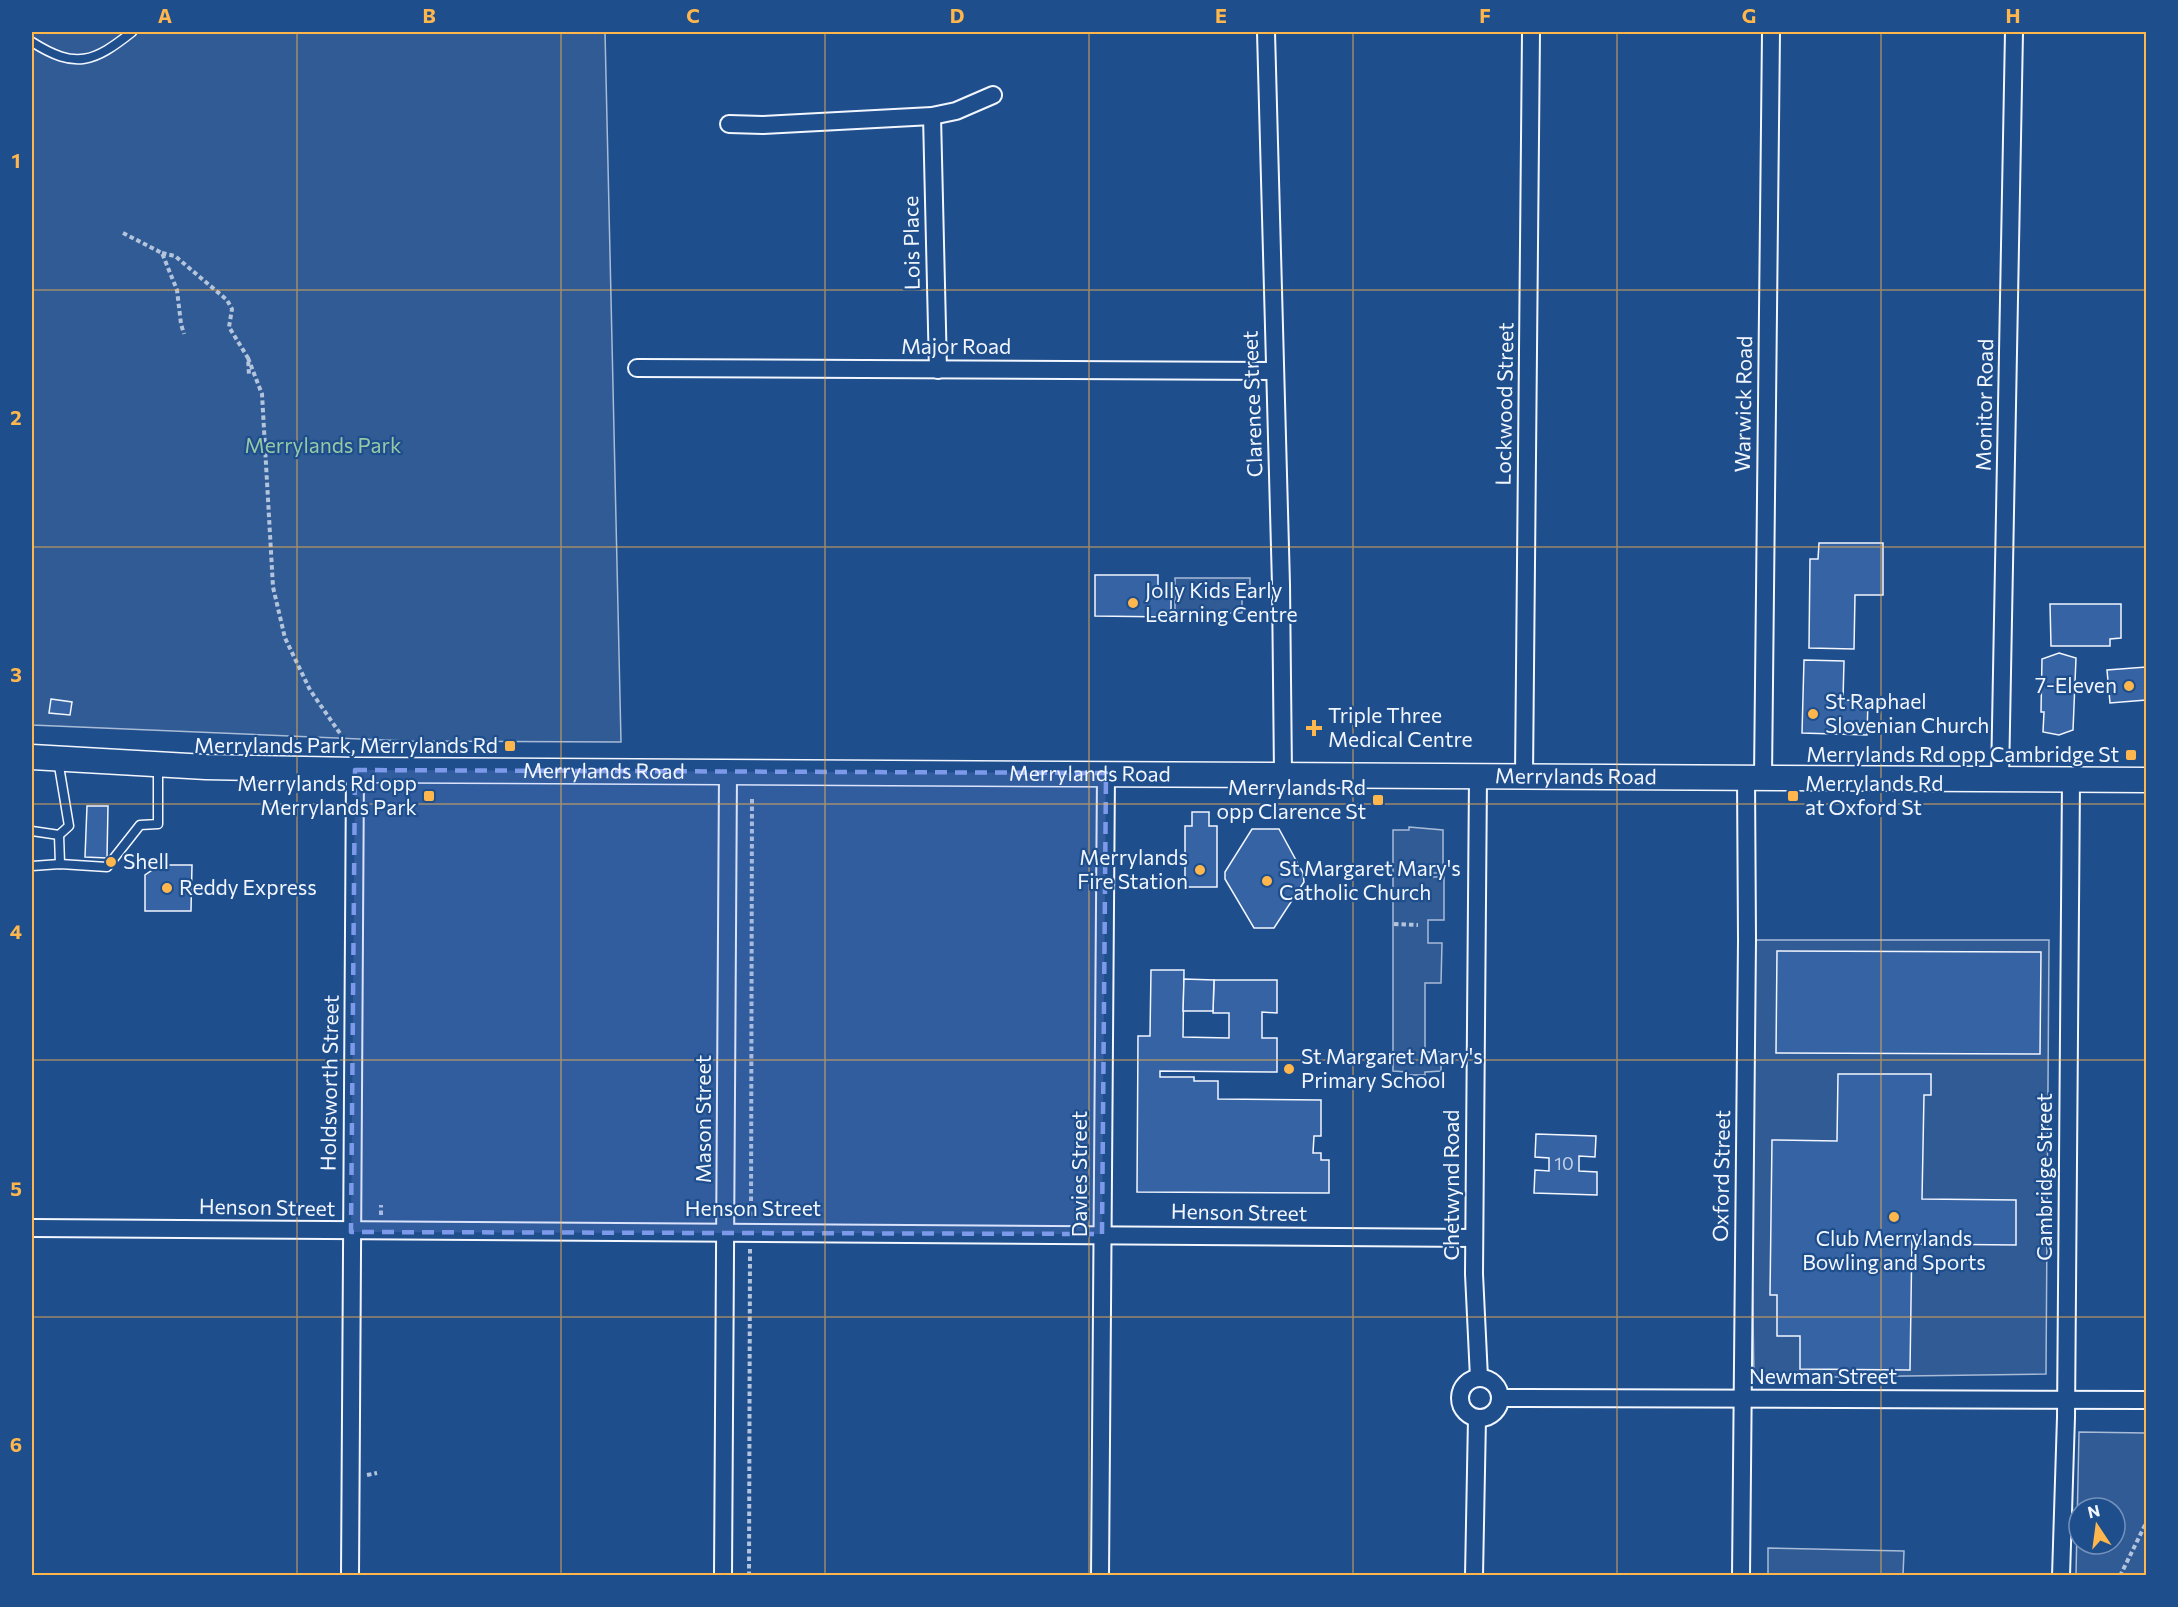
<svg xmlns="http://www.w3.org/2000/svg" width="2178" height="1607" viewBox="0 0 2178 1607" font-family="Commissioner,sans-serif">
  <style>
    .built { fill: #305b95; stroke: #a8bbd7; stroke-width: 1.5; fill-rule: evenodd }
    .building { fill: #3563a3; stroke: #f2f6ff; stroke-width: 1.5 }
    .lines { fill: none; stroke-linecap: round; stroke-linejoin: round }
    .lane-casing { stroke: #f2f6ff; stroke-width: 11 }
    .street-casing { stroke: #f2f6ff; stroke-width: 20 }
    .secondary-casing { stroke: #f2f6ff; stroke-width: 27 }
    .path { stroke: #b3c4dc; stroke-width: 4; stroke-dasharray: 4.5 3; stroke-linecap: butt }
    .lane { stroke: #1f4e8c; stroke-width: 8 }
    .street { stroke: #1f4e8c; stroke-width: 16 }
    .secondary { stroke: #1f4e8c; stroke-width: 24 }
    .marked { fill: #7d9aea; fill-opacity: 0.2; stroke: #7d9aea; stroke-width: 4.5; stroke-dasharray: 12 8; stroke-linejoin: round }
    .grid { fill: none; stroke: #ffb74d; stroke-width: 1.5; stroke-opacity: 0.55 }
    .poi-dot { fill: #ffb74d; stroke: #1f4e8c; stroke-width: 2 }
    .labels { text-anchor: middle; stroke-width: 4.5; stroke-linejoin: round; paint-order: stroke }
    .number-label { font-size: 18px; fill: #c3d1e8 }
    .street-label { font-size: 21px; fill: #f2f6ff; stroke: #1f4e8c }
    .park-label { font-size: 21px; fill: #97c8a6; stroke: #1f4e8c }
    .poi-label { font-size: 21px; fill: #f2f6ff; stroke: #1f4e8c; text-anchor: start }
    .neatline { fill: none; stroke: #ffb74d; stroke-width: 2 }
    .grid-label { font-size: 20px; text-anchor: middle; font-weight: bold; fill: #ffb74d }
  </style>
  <rect width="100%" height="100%" fill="#1f4e8c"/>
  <g class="built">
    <polygon points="32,32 605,32 621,742 407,741 32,725"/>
    <polygon points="1175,578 1250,578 1250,595 1242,595 1242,613 1175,613"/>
    <polygon points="1409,827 1443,830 1443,873 1428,873 1428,877 1444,877 1444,920 1428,920 1428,943 1442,943 1441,983 1425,983 1425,1052 1441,1052 1441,1071 1425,1072 1425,1075 1408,1075 1408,1072 1393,1071 1393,830 1409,830"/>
    <polygon points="1747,940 2049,940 2046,1374 1754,1378"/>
    <path d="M2079 1432 2146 1433V1575H2076ZM2079 1508H2115V1544H2079Z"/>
    <polygon points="1768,1548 1904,1551 1903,1575 1768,1575"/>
  </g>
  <g class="building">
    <polygon points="1819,543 1883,543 1883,595 1855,595 1854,649 1809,648 1810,559 1818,559"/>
    <polygon points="1095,575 1158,575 1158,590 1171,590 1171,617 1095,616"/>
    <polygon points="2050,604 2121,604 2121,638 2110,639 2110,646 2051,646"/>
    <polygon points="2059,653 2076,658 2073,730 2059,735 2043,732 2044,712 2041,712 2042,659"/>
    <polygon points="1804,660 1844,661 1843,700 1868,701 1867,735 1802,733"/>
    <polygon points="2146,667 2146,700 2110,703 2107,670"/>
    <polygon points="51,699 72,702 70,715 49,713"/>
    <polygon points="87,806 108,806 107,858 85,857"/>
    <polygon points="1192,812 1209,812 1209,826 1217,826 1217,887 1185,887 1185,826 1192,826"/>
    <polygon points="1252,829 1279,829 1303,873 1304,882 1274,928 1254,928 1225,879 1225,872"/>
    <polygon points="160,865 192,865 191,911 145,911 145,875"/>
    <polygon points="1777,951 2041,952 2040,1054 1776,1053"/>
    <polygon points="1151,970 1184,970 1183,1037 1229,1038 1229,1013 1213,1013 1214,980 1277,980 1277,1013 1262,1012 1262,1038 1277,1038 1277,1072 1160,1071 1160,1077 1194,1077 1194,1081 1218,1081 1218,1099 1321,1100 1321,1136 1314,1136 1313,1153 1321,1153 1321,1160 1329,1160 1329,1193 1137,1192 1138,1036 1150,1036"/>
    <polygon points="1184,979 1214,980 1213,1011 1183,1011"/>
    <polygon points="1838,1074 1931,1074 1931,1095 1924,1095 1922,1199 2016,1200 2016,1245 1918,1244 1918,1235 1912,1235 1910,1370 1800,1369 1800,1336 1777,1336 1777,1295 1770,1295 1772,1140 1837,1141"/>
    <polygon points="1536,1134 1596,1136 1595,1157 1579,1156 1579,1171 1597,1172 1597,1195 1534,1193 1535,1170 1549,1171 1549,1158 1535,1157"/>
  </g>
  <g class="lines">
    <g class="lane-casing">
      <g id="lane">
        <path d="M32 42C76 70 94 62 132 32"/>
        <polyline points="32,831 59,835 69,826 58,760"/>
        <polyline points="59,835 60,864"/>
        <polyline points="32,866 60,864 107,867 140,825 158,824 158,767"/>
      </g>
    </g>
    <g class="street-casing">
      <g id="street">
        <polyline points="1266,32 1281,585 1283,774"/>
        <polyline points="932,116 938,370"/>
        <polyline points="729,124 763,125 932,116 956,111 993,95"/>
        <polyline points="637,368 1274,371"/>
        <polyline points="1478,776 1474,1274 1479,1378"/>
        <polyline points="1524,776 1531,32"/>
        <polyline points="1763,777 1771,32"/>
        <polyline points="2000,779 2014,32"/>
        <path d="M32 1228C512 1234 993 1231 1474 1238"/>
        <circle cx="1480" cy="1398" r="20"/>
        <polyline points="1500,1398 2146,1400"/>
        <polyline points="350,1576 355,770"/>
        <polyline points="723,1576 728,772"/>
        <polyline points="1100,1576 1106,773"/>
        <polyline points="1474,1576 1477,1418"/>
        <polyline points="1741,1576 1747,940 1746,777"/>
        <polyline points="2061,1576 2066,1417 2071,780"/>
      </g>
    </g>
    <g class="secondary-casing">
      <g id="secondary">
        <path id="s1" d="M32 757 206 767 355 770 2146 780"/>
      </g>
    </g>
    <g class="path">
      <polyline points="123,233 162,253 177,290 181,324 184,334"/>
      <polyline points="162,253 175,256 227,300 232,309 229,327 248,358 249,375"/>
      <polyline points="248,358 262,394 273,587 285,638 310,690 348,745"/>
      <polyline points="1394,924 1418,925"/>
      <polyline points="381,1215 381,1205"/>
      <polyline points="751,1216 752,797"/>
      <polyline points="367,1475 377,1473"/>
      <polyline points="749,1576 750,1248"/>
      <polyline points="2120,1576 2146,1523"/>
    </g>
    <use href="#lane" class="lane"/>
    <use href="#street" class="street"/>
    <use href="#secondary" class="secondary"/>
  </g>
  <path class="marked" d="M355 770 1106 773 1102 1234 351 1232Z"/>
  <path class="grid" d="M297 32V1576M561 32V1576M825 32V1576M1089 32V1576M1353 32V1576M1617 32V1576M1881 32V1576M32 290H2146M32 547H2146M32 804H2146M32 1060H2146M32 1317H2146"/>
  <g class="poi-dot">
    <circle cx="1133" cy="603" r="6"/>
    <circle cx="2129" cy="686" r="6"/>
    <circle cx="1813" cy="714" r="6"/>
    <path d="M1311 719h6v6h6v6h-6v6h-6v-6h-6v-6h6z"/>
    <rect x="504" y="740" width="12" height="12" rx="3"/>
    <rect x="2125" y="749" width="12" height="12" rx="3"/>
    <rect x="423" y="790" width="12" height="12" rx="3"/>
    <rect x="1787" y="790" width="12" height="12" rx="3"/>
    <rect x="1372" y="794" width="12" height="12" rx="3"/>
    <circle cx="111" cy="862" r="6"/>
    <circle cx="1200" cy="870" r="6"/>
    <circle cx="1267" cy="881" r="6"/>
    <circle cx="167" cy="888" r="6"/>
    <circle cx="1289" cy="1069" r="6"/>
    <circle cx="1894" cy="1217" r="6"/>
  </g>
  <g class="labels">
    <g class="number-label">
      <text x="1564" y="1170">10</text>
    </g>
    <g class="street-label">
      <text transform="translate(912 243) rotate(-91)" y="7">Lois Place</text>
      <text x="956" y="354">Major Road</text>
      <text transform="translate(1253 404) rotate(-92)" y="7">Clarence Street</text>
      <text transform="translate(1505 404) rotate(-89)" y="7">Lockwood Street</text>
      <text transform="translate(1744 404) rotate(-89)" y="7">Warwick Road</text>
      <text transform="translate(1985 405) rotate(-89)" y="7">Monitor Road</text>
      <text dy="7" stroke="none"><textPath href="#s1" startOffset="572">Merrylands Road</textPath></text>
      <text dy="7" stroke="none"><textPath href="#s1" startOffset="1058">Merrylands Road</textPath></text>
      <text dy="7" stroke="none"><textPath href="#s1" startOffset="1544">Merrylands Road</textPath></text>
      <text transform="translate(330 1083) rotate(-89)" y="7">Holdsworth Street</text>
      <text transform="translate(704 1119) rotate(-90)" y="7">Mason Street</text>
      <text transform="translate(1080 1174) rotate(-90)" y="7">Davies Street</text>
      <text transform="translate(1722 1176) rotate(-89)" y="7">Oxford Street</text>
      <text transform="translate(2045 1177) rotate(-90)" y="7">Cambridge Street</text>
      <text transform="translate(1452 1185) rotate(-90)" y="7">Chetwynd Road</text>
      <text transform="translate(267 1208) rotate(1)" y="7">Henson Street</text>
      <text x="753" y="1216">Henson Street</text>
      <text transform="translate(1239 1213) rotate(1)" y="7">Henson Street</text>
      <text x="1823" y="1384">Newman Street</text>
    </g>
    <g class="park-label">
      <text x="323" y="453">Merrylands Park</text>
    </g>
    <g class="poi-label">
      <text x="1145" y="598">Jolly Kids Early<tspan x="1145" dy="24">Learning Centre</tspan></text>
      <text x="2117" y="693" text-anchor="end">7-Eleven</text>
      <text x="1825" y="709">St Raphael<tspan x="1825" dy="24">Slovenian Church</tspan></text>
      <text x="1328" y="723">Triple Three<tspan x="1328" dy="24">Medical Centre</tspan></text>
      <text x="498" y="753" text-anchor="end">Merrylands Park, Merrylands Rd</text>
      <text x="2119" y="762" text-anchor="end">Merrylands Rd opp Cambridge St</text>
      <text x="417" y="791" text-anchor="end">Merrylands Rd opp<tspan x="417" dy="24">Merrylands Park</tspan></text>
      <text x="1805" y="791">Merrylands Rd<tspan x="1805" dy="24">at Oxford St</tspan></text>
      <text x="1366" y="795" text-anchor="end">Merrylands Rd<tspan x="1366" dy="24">opp Clarence St</tspan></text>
      <text x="1188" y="865" text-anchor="end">Merrylands<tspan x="1188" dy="24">Fire Station</tspan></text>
      <text x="123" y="869">Shell</text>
      <text x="1279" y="876">St Margaret Mary's<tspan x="1279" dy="24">Catholic Church</tspan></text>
      <text x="179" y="895">Reddy Express</text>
      <text x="1301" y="1064">St Margaret Mary's<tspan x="1301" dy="24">Primary School</tspan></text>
      <text x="1894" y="1246" text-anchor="middle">Club Merrylands<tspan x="1894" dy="24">Bowling and Sports</tspan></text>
    </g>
  </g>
  <rect width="2178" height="1607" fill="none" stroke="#1f4e8c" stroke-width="66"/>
  <g transform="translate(2097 1526) rotate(347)"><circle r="28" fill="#1f4e8c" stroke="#7391ba" stroke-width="1.5"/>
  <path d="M0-4.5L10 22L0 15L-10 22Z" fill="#ffb74d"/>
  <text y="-9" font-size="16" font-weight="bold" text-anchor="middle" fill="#f2f6ff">N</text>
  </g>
  <rect x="33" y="33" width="2112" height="1541" class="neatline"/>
  <g class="grid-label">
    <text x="165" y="23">A</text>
    <text x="429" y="23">B</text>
    <text x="693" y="23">C</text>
    <text x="957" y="23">D</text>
    <text x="1221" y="23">E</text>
    <text x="1485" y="23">F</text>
    <text x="1749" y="23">G</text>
    <text x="2013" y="23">H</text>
    <text x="16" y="168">1</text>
    <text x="16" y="425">2</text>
    <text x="16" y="682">3</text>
    <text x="16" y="939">4</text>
    <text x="16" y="1196">5</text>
    <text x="16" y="1452">6</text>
  </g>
</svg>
